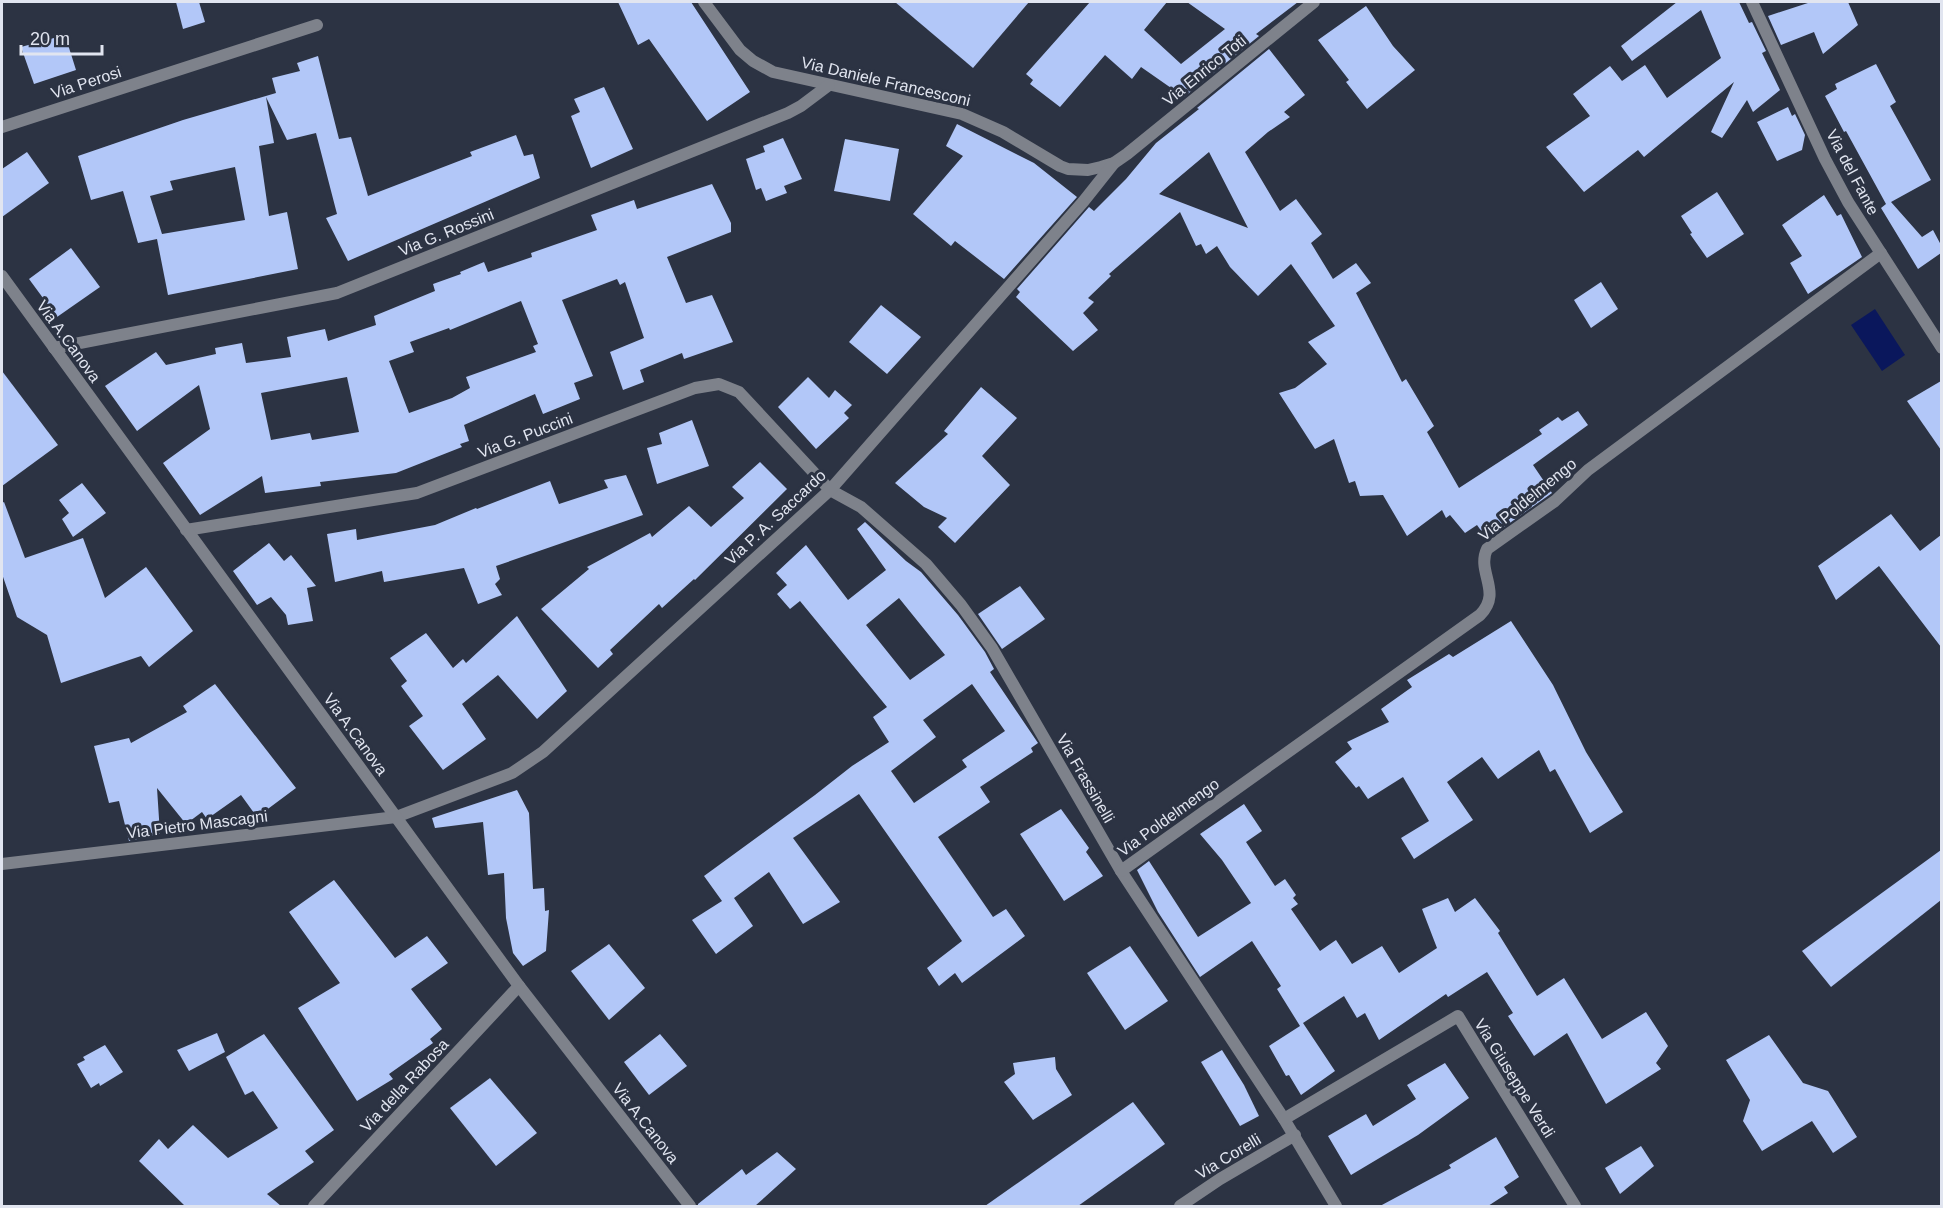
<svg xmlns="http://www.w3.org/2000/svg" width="1943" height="1208" viewBox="0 0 1943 1208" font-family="Helvetica,sans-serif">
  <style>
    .water { fill: #0a175c }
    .building { fill: #b2c7f8; fill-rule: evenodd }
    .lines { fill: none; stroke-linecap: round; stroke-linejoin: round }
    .minor { stroke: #7e828b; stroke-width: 12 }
    .tertiary { stroke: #7e828b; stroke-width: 12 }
    .labels { text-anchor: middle; stroke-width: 6; stroke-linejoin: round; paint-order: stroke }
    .street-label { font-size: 16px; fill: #e1e5f0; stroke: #2c3343 }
  </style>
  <rect width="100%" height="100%" fill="#2c3343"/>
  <polygon class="water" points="1875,309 1905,355 1882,371 1851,325"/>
  <g class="building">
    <polygon points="176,2 199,2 205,22 183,29"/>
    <polygon points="618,2 691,2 750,92 707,121 649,39 638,45"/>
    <polygon points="895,2 1029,2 973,68"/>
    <polygon points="1090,2 1167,2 1144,30 1181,64 1225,29 1187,2 1298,2 1256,34 1259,36 1184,97 1141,67 1132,79 1105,55 1060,107 1030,84 1033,80 1026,74"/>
    <polygon points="1677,2 1739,2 1749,23 1752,22 1766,51 1762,53 1780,90 1753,112 1747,100 1722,138 1711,132 1734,82 1644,157 1638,150 1584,192 1546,147 1590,116 1573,94 1610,66 1622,81 1645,65 1667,98 1721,58 1701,10 1632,61 1621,46"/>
    <polygon points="1811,2 1848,2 1858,25 1823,54 1814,32 1781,45 1768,16"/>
    <polygon points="1366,6 1393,46 1415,70 1367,109 1346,82 1349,80 1318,40"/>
    <polygon points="65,35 76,70 34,84 21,47"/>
    <path d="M1269 49 1305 95 1284 112 1290 117 1268 132 1245 152 1280 211 1296 199 1322 234 1311 243 1333 279 1356 263 1371 283 1356 293 1402 382 1406 379 1434 426 1427 432 1459 488 1542 434 1539 430 1558 417 1562 421 1578 411 1588 425 1533 465 1552 493 1487 539 1477 525 1465 533 1450 515 1446 518 1442 510 1407 536 1383 495 1360 496 1355 481 1349 483 1334 439 1315 449 1279 393 1295 388 1327 364 1308 342 1335 326 1291 264 1258 296 1230 267 1217 246 1206 254 1201 244 1196 246 1180 212 1109 274 1111 276 1088 298 1094 302 1083 313 1098 330 1073 351 1016 297 1020 292 1017 289 1089 207 1094 211 1126 179 1156 143 1199 109 1197 108ZM1209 152 1248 228 1159 194Z"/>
    <path d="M318 56 339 139 351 137 368 196 472 156 470 152 516 135 524 156 533 154 540 178 348 261 326 218 337 214 316 133 287 140 266 97 274 143 259 146 269 216 287 212 298 269 168 295 157 239 138 243 123 191 91 200 78 156 183 120 276 93 272 78 300 71 297 63ZM235 167 245 220 162 234 150 196 173 190 170 181Z"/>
    <polygon points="1876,64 1896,102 1890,106 1931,180 1891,202 1922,237 1933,230 1941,245 1941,253 1918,269 1881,208 1886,204 1846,131 1844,132 1825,96 1837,89 1835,84"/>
    <polygon points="604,87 633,149 591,168 571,116 580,112 574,99"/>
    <polygon points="1788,107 1792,116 1795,114 1805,135 1802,150 1777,161 1757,122"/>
    <polygon points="957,124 1034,163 1077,197 1004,279 955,241 951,246 913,214 963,156 946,146"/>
    <polygon points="783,138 802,179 784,186 787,193 766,201 761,188 756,190 746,159 765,152 763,146"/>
    <polygon points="845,139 899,149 890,201 834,191"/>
    <polygon points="27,152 49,183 2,217 2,169"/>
    <path d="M712 184 731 223V232L667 257 686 303 712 295 733 342 684 359 682 353 640 370 644 382 623 390 610 352 644 338 625 282 620 285 617 279 562 300 593 376 574 383 580 399 543 414 535 394 464 425 469 441 460 444 462 447 396 473 320 482 321 486 265 493 262 476 200 515 163 463 210 429 199 385 137 431 105 386 156 352 166 365 216 354 215 348 242 343 246 363 291 357 287 337 325 329 328 341 376 325 374 316 435 291 433 284 461 274 460 272 484 262 488 272 532 257 531 253 597 230 591 215 634 200 637 209ZM521 301 538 344 533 346 536 352 466 377 470 388 452 398 409 413 389 361 414 352 410 342 449 328 450 330ZM347 377 359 432 312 440 310 433 271 440 261 393Z"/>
    <polygon points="1717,192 1744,234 1707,258 1690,234 1692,233 1681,216"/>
    <polygon points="1824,195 1837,216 1841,214 1862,257 1808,294 1790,263 1802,256 1782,225"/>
    <polygon points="71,248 100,287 57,317 29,279"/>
    <polygon points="1601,282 1618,309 1591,328 1574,300"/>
    <polygon points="881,305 921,337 887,374 849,342"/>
    <polygon points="2,371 58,445 2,486"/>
    <polygon points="808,377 829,398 835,390 852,405 844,413 849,418 816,449 778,407"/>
    <polygon points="1941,381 1941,450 1907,401"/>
    <polygon points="981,387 1017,418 982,456 1010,485 955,543 938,527 947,518 924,507 895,483 948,434 944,431"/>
    <polygon points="692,420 709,466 657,484 647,448 662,444 659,433"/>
    <polygon points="760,462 787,489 695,580 694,579 662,608 659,604 610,650 613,654 598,668 541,609 589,569 587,567 650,533 652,537 689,506 711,527 744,498 732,487"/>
    <polygon points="626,475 643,515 496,566 500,579 495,584 502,595 478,604 464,568 384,582 382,571 335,582 327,534 356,529 357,540 435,525 476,508 477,509 550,481 559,504 608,488 604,480"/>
    <polygon points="82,483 106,513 73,537 62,519 69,513 59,500"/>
    <polygon points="4,502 25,558 83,538 105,598 146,567 193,631 149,667 141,656 61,683 47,635 17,617 2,574 2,503"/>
    <polygon points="1891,514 1920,551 1941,535 1941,647 1879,566 1836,600 1818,566"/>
    <path d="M865 522 906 561 921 572 958 615 985 652 994 669 990 672 1038 743 1031 748 1033 752 980 787 990 802 938 837 993 917 1006 909 1025 936 962 983 955 973 939 986 927 968 962 941 859 794 793 838 840 902 803 924 769 872 734 898 753 926 716 954 692 920 722 901 704 876 815 795 852 766 889 742 873 717 887 707 800 601 790 609 777 594 787 585 776 573 806 545 848 600 886 570 857 529ZM899 598 945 655 910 680 866 625ZM972 684 1005 731 962 760 967 767 914 803 891 771 936 737 923 720Z"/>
    <polygon points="269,543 284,561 291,555 316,586 307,588 313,621 288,625 286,615 271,597 257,605 233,571"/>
    <polygon points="1020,586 1045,619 1002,649 978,614"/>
    <polygon points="517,616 567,691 537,719 498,675 462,704 486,739 443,770 409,726 423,716 401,686 407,681 390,658 426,633 453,668 463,659 466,663"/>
    <polygon points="1511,621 1553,685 1586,752 1623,812 1590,833 1555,769 1550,772 1539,750 1498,779 1482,757 1447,782 1473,820 1414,859 1401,838 1429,821 1403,777 1368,799 1359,786 1356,788 1335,762 1352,749 1347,742 1389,722 1381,709 1412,687 1407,680 1449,654 1453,657"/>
    <polygon points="215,684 296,788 257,817 241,795 207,819 202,812 186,824 157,788 160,834 129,841 119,801 109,803 94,746 129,738 131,743 187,712 183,706"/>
    <polygon points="517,790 529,813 533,889 544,888 545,911 549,910 546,951 523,966 513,953 506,918 504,873 488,875 483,822 435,828 432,818"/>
    <polygon points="1244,804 1262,831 1246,842 1275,886 1285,879 1296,895 1293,898 1298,904 1291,909 1320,951 1336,940 1352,964 1382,946 1399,973 1437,948 1422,909 1448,898 1455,912 1475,898 1500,931 1498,933 1537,996 1564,978 1602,1039 1646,1012 1668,1046 1656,1063 1661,1069 1606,1104 1567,1033 1534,1056 1508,1016 1513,1013 1487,972 1448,997 1446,994 1379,1040 1365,1013 1357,1018 1344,996 1303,1023 1335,1071 1301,1095 1289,1075 1286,1076 1269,1046 1300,1026 1277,989 1281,986 1252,941 1200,977 1158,912 1137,870 1149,861 1198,937 1251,903 1222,860 1200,834"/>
    <polygon points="1061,809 1089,848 1086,852 1103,876 1064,901 1020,834"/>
    <polygon points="1941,850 1941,900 1831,987 1802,951"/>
    <polygon points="334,880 395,958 427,936 448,963 411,989 442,1029 430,1039 433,1043 389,1074 393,1079 357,1101 298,1008 340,983 289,912"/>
    <polygon points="609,944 645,988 609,1020 571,971"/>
    <polygon points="1130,946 1168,1001 1125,1030 1087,973"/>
    <polygon points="217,1033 225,1052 189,1071 177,1050"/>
    <polygon points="264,1034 334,1130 305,1151 314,1162 267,1194 281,1206 185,1206 139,1161 159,1139 168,1149 193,1125 228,1158 278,1128 253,1091 245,1095 226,1057"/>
    <polygon points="660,1034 687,1066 649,1095 624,1062"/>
    <polygon points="1769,1035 1803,1083 1828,1091 1857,1137 1833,1153 1812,1121 1762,1151 1743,1121 1750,1100 1726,1060"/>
    <polygon points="105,1045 123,1072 100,1086 99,1083 91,1088 77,1064 85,1060 83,1057"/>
    <polygon points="1222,1050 1244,1085 1259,1116 1240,1126 1201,1062"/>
    <polygon points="1055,1057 1056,1069 1072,1095 1033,1120 1004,1082 1015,1074 1013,1063"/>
    <polygon points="1445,1063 1469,1098 1418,1135 1351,1175 1328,1136 1366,1114 1373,1126 1416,1099 1407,1085"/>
    <polygon points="490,1078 537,1133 496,1166 450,1108"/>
    <polygon points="1133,1102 1165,1144 1078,1206 985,1206"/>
    <polygon points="1496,1137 1519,1177 1504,1187 1508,1193 1488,1206 1380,1206 1451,1168 1449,1165"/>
    <polygon points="1641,1146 1654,1166 1620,1194 1605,1168"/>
    <polygon points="777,1152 796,1169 755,1206 698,1206 698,1204 742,1169 746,1175"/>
  </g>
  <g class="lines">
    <g class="minor">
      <polyline points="704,2 740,50 753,61 773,72 962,114 1003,132 1060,166 1068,169 1088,170 1101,167 1114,163 1127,154 1314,2"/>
      <polyline points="1752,2 1825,159 1848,202 1942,348"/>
      <polyline points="2,127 317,25"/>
      <polyline points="54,348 337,293 788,113 801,106 829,85"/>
      <polyline points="186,530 417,493 695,388 719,384 739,392 830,490 861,507 926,564 961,605 992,648 1121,871 1284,1119 1336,1206"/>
      <polyline points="2,864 396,817 512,773 543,752 830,490 1083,202 1114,163"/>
      <path d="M1121 871 1480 615C1503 592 1476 572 1487 549L1555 501 1588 470 1881 253"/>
      <polyline points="1284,1119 1458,1016 1575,1206"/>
      <polyline points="314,1206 519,986"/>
      <polyline points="1180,1206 1220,1179 1295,1135"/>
    </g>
    <polyline class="tertiary" points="2,276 519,986 690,1206"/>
  </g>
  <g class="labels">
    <g class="street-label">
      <text transform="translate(1204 70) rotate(-39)" y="6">Via Enrico Toti</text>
      <text transform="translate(886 81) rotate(13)" y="6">Via Daniele Francesconi</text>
      <text transform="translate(86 82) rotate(-18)" y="6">Via Perosi</text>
      <text transform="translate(1853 172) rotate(62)" y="6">Via del Fante</text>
      <text transform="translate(446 232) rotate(-22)" y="6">Via G. Rossini</text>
      <text transform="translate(69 341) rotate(54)" y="6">Via A.Canova</text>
      <text transform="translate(525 435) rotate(-21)" y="6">Via G. Puccini</text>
      <text transform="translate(1527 499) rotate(-39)" y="6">Via Poldelmengo</text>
      <text transform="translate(775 517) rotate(-43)" y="6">Via P. A. Saccardo</text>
      <text transform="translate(356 734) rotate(54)" y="6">Via A.Canova</text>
      <text transform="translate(1086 778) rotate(60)" y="6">Via Frassinelli</text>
      <text transform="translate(1168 817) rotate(-36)" y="6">Via Poldelmengo</text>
      <text transform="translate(197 824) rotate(-7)" y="6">Via Pietro Mascagni</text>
      <text transform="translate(1515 1078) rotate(58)" y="6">Via Giuseppe Verdi</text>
      <text transform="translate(404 1085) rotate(-47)" y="6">Via della Rabosa</text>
      <text transform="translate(646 1123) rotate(52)" y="6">Via A.Canova</text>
      <text transform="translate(1228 1156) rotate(-31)" y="6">Via Corelli</text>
    </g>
  </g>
  <rect width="1943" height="1208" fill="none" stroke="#e1e5f0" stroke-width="6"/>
  <path d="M21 45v9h81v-9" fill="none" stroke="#e1e5f0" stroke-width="3"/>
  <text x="30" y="45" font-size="18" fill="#e1e5f0" stroke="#2c3343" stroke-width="4.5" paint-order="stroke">20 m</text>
</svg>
